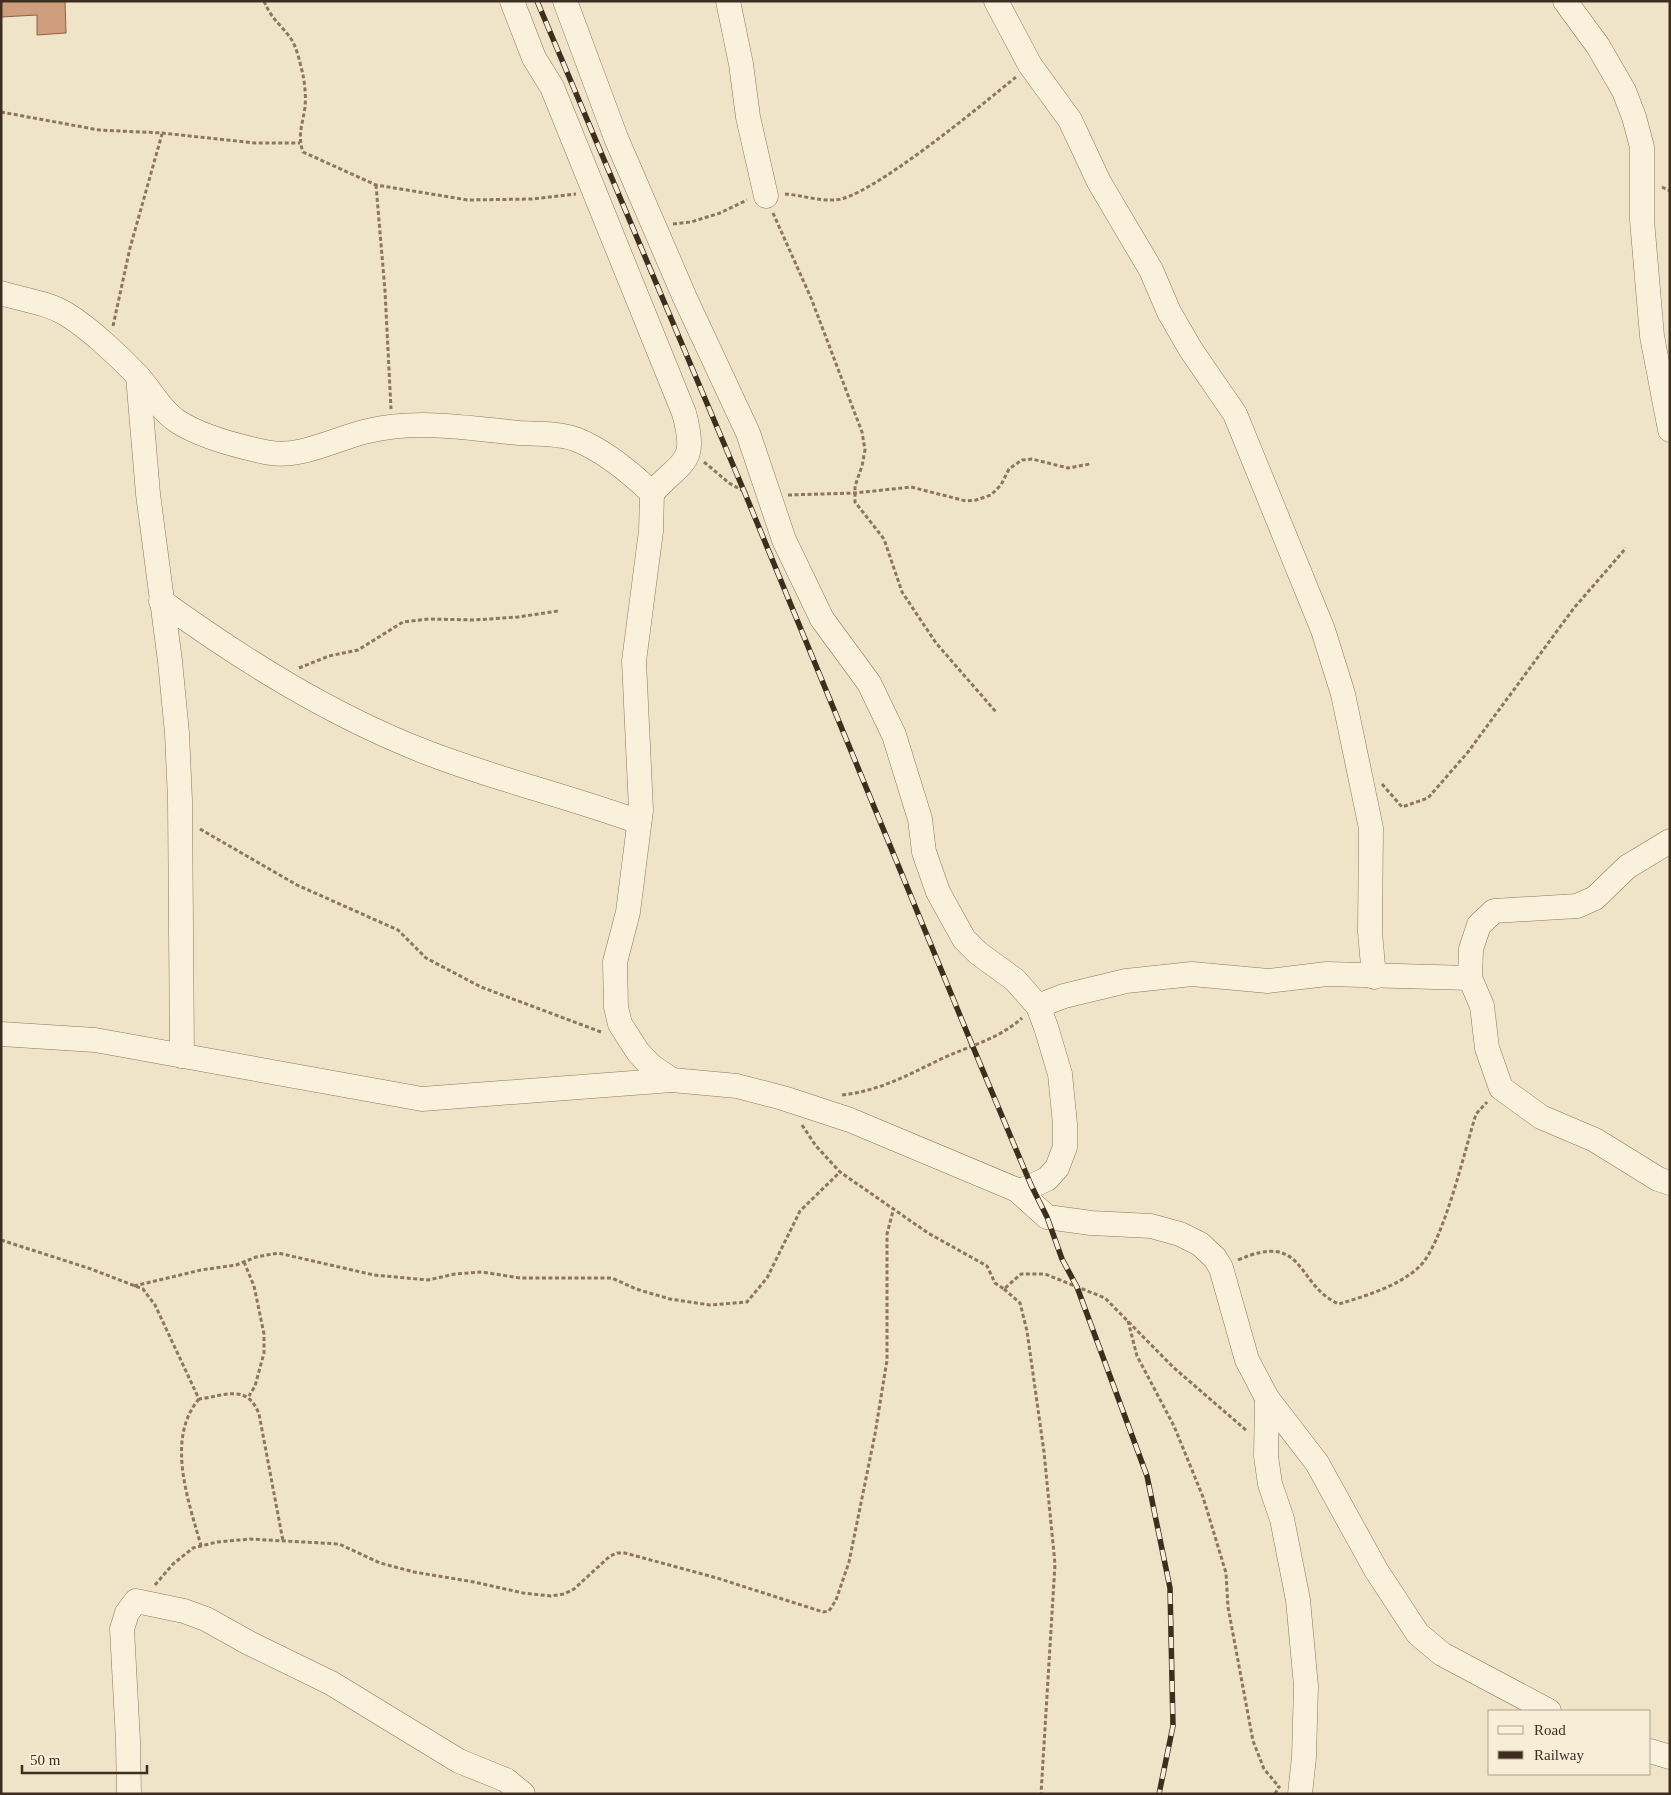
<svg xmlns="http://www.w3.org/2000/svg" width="1671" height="1795" viewBox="0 0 1671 1795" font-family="Georgia,serif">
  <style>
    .building { fill: #cf9f7d; stroke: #8d5f41 }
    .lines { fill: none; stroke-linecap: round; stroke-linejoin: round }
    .minor-casing { stroke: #8d765c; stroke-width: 25 }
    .path { stroke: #8d765c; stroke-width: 3; stroke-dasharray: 4 2.5; stroke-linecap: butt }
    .minor { stroke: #faf1dc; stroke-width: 24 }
    .rail-casing { stroke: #3d2e20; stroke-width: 5.5 }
    .rail { stroke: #f7eed8; stroke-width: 4; stroke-dasharray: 11; stroke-linecap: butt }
  </style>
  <rect width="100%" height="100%" fill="#f0e4c8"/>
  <polygon class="building" points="1,1 65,1 66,33 37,35 37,15 1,17"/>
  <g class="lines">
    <g class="minor-casing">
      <g id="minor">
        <path d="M512 1 534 58 552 87 684 413C698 464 683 459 652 493"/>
        <polyline points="565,1 616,138 685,298 748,433 784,540 822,619 869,683 894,735 920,819 924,852 938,892 964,939 978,953 1015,980 1038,1006 1046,1027 1060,1074 1065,1124 1065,1147 1057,1168 1047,1179 1023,1190 1017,1190"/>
        <polyline points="728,1 741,64 748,117 766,196"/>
        <polyline points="996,1 1030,65 1070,120 1099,182 1151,270 1169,312 1191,350 1235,414 1323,630 1343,694 1371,828 1370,932 1374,977"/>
        <polyline points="1565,1 1598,46 1624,91 1634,117 1642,147 1642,220 1652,336 1670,430"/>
        <path d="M1 293C23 300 46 302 66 314 88 327 119 356 137 375 151 390 160 410 177 421 201 437 237 446 265 452 299 460 336 438 368 431 417 419 469 428 519 433 536 434 558 433 575 439 604 450 630 472 652 493L651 531 634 661 641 810 628 912 615 962 616 1007 620 1024 638 1052 650 1065 672 1080"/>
        <polyline points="138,376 148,494 170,661 177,733 180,800 182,1056"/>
        <path d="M161 601C243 660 329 714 423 751 494 779 568 796 639 822"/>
        <polyline points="1670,841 1627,867 1595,898 1577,906 1494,911 1479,925 1471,949 1470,978 1482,1006 1487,1048 1501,1088 1541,1117 1595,1140 1658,1179 1670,1183"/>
        <polyline points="1038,1006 1064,996 1126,981 1192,974 1268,981 1327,974 1470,978"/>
        <polyline points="1,1034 95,1040 422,1099 672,1080 737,1086 783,1098 850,1120 1017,1190 1047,1217 1091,1223 1151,1226 1180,1234 1200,1244 1215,1258 1221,1268 1247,1360 1267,1398 1317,1463 1376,1570 1418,1634 1442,1654 1549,1711"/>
        <polyline points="1267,1398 1266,1456 1270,1484 1282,1519 1298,1600 1306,1686 1304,1757 1300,1794"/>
        <polyline points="1650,1751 1670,1757"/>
        <polyline points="129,1794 128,1741 122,1629 127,1613 136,1601 184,1611 206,1619 249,1643 331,1683 459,1761 506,1780 523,1794"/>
      </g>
    </g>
    <g class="path">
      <path d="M264 1C271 18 278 22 289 36 297 46 300 63 303 75 305 85 306 97 305 107 303 123 297 135 303 152L376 185 468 200 533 199 576 194"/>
      <polyline points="1,112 99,130 162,133 255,143 300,143"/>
      <polyline points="376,185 385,291 391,409"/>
      <polyline points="1662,187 1670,191"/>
      <path d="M785 194C801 195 818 201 834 200 868 200 985 102 1016 77"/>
      <polyline points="773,213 811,298 862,432 865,450 862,466 855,486 855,502 884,539 902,592 936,643 996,712"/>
      <polyline points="673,224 691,222 720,213 747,200"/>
      <polyline points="113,326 130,248 162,134"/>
      <polyline points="704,462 729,483 747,493"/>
      <polyline points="788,495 855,493 911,487 966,501 976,500 991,495 1001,485 1009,469 1022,460 1032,459 1068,468 1090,464"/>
      <polyline points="299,668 329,656 358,650 403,622 429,619 474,620 518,617 558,611"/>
      <polyline points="1382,784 1402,807 1428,798 1468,752 1574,608 1626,548"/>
      <polyline points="200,829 297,885 398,930 426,958 481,987 601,1032"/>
      <path d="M842 1095C879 1091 908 1075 941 1059 971 1045 997 1040 1022 1018"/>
      <polyline points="802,1125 816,1146 840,1172 928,1233 987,1266 995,1283 1004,1289 1021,1274 1045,1274 1105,1298 1173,1367 1247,1431"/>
      <path d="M1 1240 91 1269 143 1289 155 1305 199 1399C225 1396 247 1383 259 1414L283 1541"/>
      <path d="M1238 1260C1306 1230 1296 1286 1339 1304 1365 1296 1399 1286 1419 1267 1443 1245 1465 1149 1476 1114L1487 1102"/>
      <polyline points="244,1262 254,1286 264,1334 264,1353 255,1386 249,1396"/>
      <polyline points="134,1286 201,1270 236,1265 256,1257 278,1253 374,1275 428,1280 455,1274 482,1272 520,1278 612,1278 636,1289 670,1299 710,1305 747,1302 767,1278 800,1211 840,1172"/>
      <polyline points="1004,1289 1020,1303 1027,1331 1044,1452 1055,1564 1041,1794"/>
      <polyline points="1128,1321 1137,1356 1174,1426 1203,1497 1226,1573 1228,1607 1253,1741 1264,1769 1280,1788"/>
      <path d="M199 1399C165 1439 189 1502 201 1546"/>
      <polyline points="155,1585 173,1564 193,1548 217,1542 250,1539 339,1544 380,1563 414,1572 474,1582 523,1593 551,1596 564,1594 574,1589 610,1556 617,1553 625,1553 717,1578 823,1612 829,1611 836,1600 849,1562 875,1434 887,1360 887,1234 893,1211"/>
      <polyline points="1275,1794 1279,1786"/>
    </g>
    <use href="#minor" class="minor"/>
    <g class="rail-casing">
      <polyline id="rail" points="537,1 744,491 973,1047 1031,1185 1047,1217 1062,1259 1077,1287 1147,1476 1170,1588 1173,1726 1159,1794"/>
    </g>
    <use href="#rail" class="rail"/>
  </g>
  <rect width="1671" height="1795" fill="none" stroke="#3d2e20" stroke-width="5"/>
  <rect x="1488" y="1710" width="162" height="65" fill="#f7eed8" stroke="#ada18e"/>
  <rect x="1498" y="1726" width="25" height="8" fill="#faf1dc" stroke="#ada18e"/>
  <text x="1534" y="1735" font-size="15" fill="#3d2e20">Road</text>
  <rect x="1498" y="1751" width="25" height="8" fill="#3d2e20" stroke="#ada18e"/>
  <text x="1534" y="1760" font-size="15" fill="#3d2e20">Railway</text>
  <path d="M22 1765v8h125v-8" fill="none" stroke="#3d2e20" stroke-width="2.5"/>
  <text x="30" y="1765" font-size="15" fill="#3d2e20" stroke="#f7eed8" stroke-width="4" paint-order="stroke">50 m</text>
</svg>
